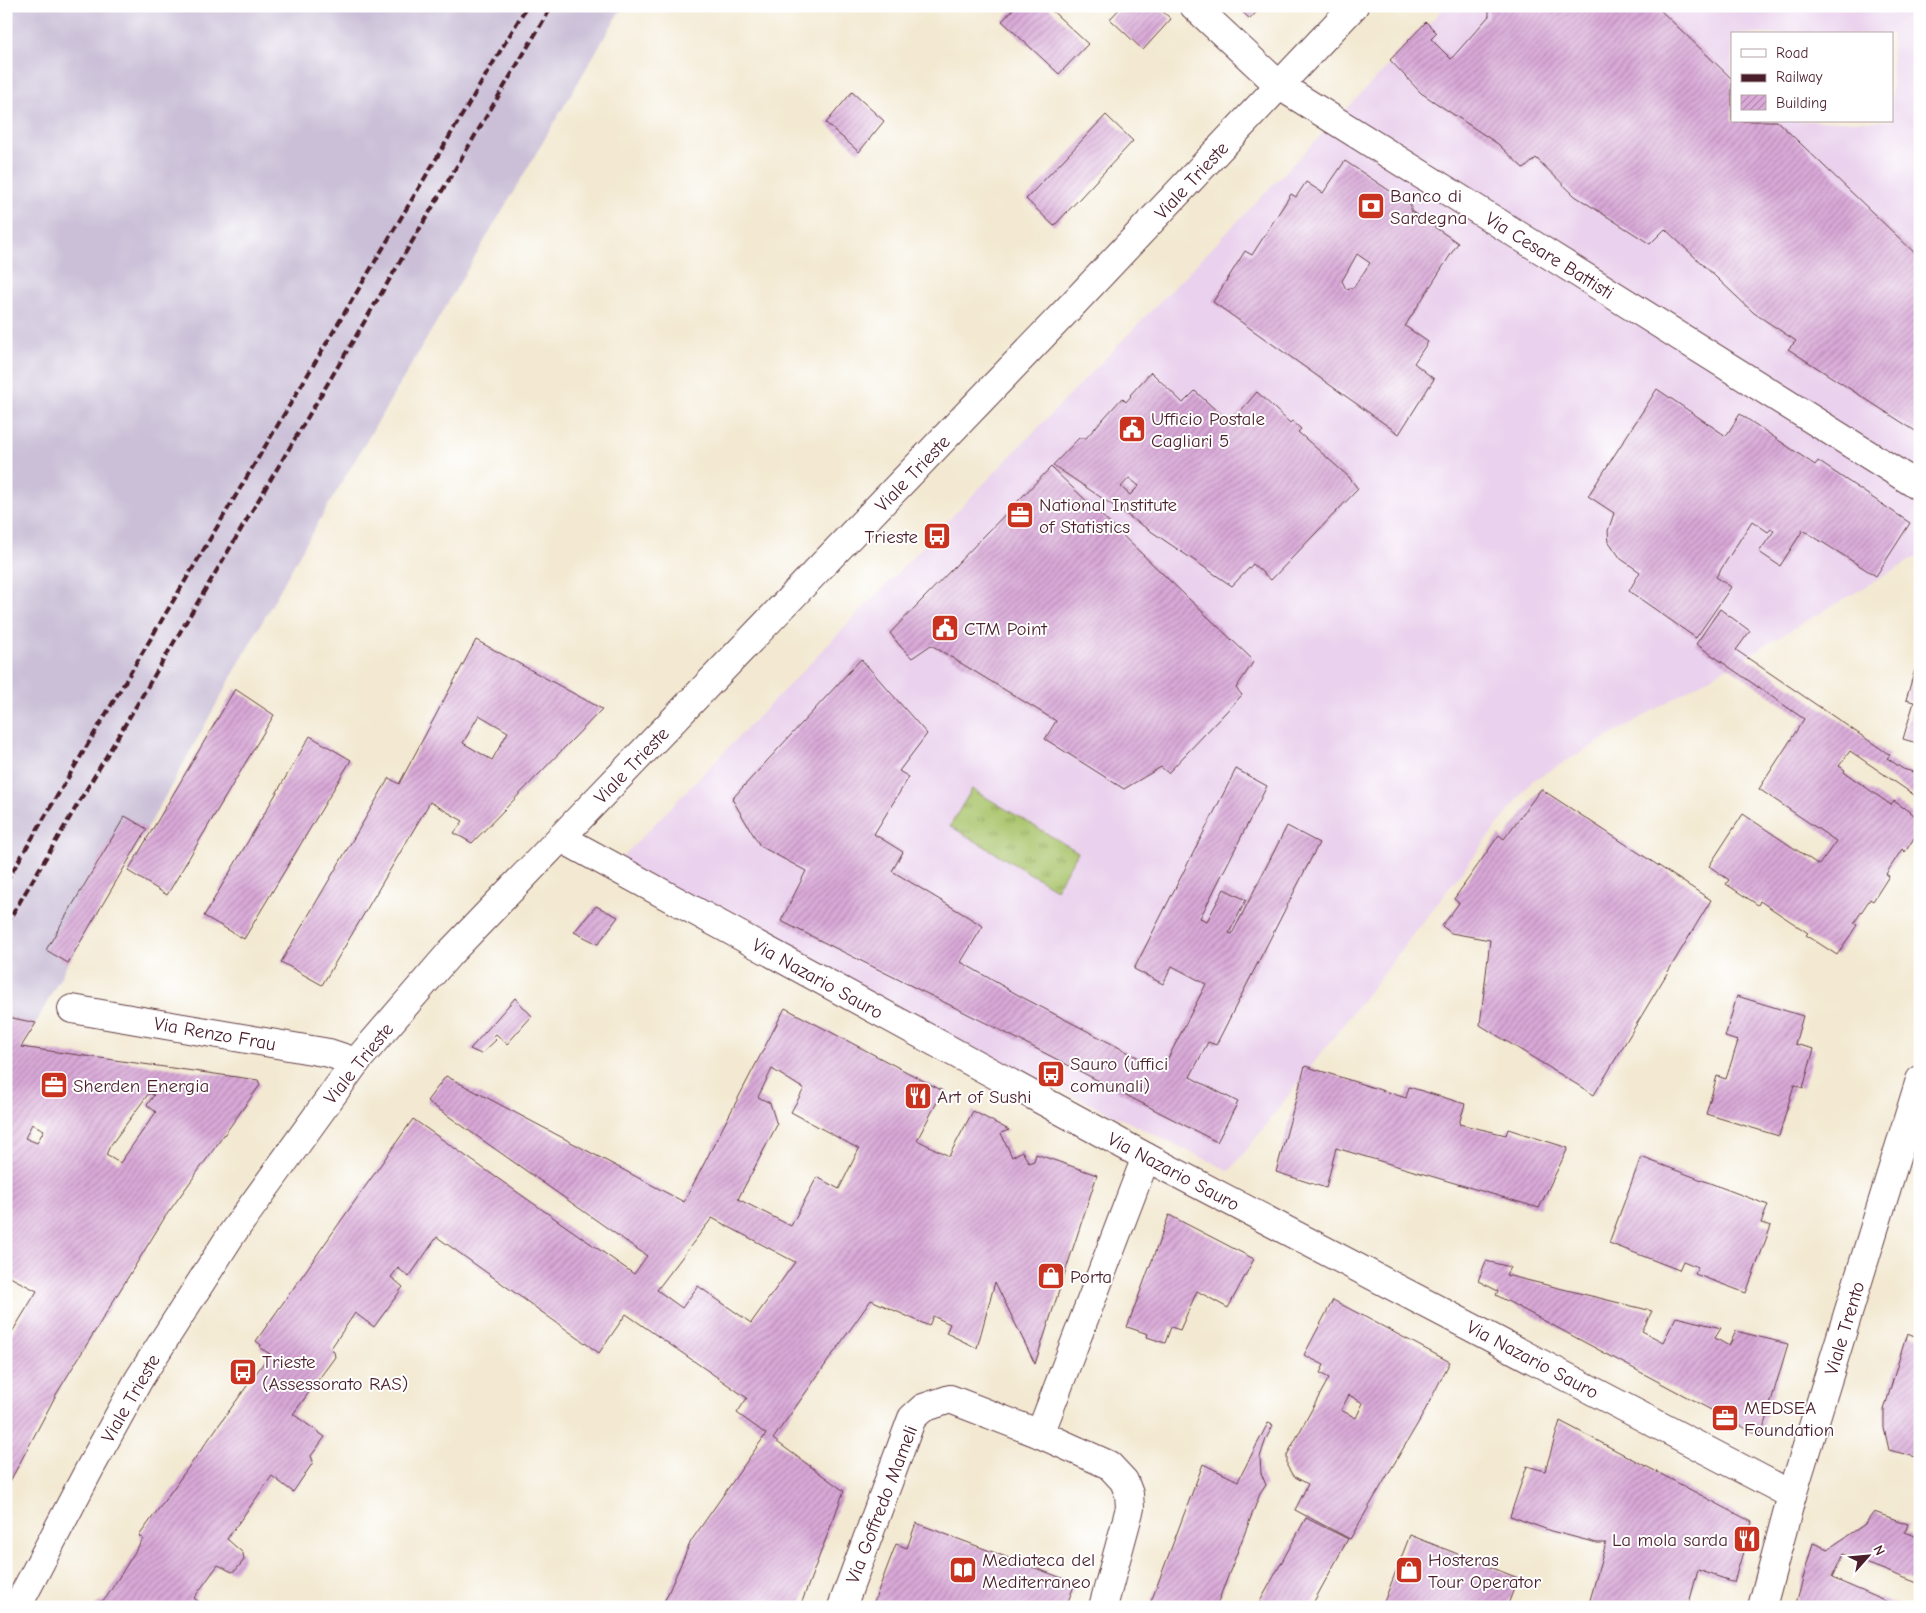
<svg xmlns="http://www.w3.org/2000/svg" width="1926" height="1613" viewBox="0 0 1926 1613" font-family="'Comic Neue',sans-serif">
  <style>
    .built { fill: #ead1ed; fill-rule: evenodd }
    .industrial { fill: #cabfd7 }
    .grass { fill: url(#grass-tufts); stroke: #7a724b }
    .building { fill: url(#building-hatch); fill-rule: evenodd }
    .lines { fill: none; stroke-linecap: round; stroke-linejoin: round }
    .minor-casing { stroke: #633d44; stroke-width: 30 }
    .tertiary-casing { stroke: #633d44; stroke-width: 30 }
    .secondary-casing { stroke: #633d44; stroke-width: 30 }
    .minor { stroke: #fff; stroke-width: 28 }
    .tertiary { stroke: #fff; stroke-width: 28 }
    .secondary { stroke: #fff; stroke-width: 28 }
    .rail { stroke: #4a1f2b; stroke-width: 4; stroke-dasharray: 8 4; stroke-linecap: butt }
    .labels { text-anchor: middle; stroke-width: 4; stroke-linejoin: round; paint-order: stroke }
    .street-label { font-size: 19px; fill: #4a1f2b; stroke: #fff }
    .poi-label { font-size: 19px; fill: #4a1f2b; stroke: #fff; text-anchor: start }
  </style>
  <defs>
    <pattern id="grass-tufts" width="24" height="20" patternUnits="userSpaceOnUse" patternTransform="scale(1.25)"><rect width="24" height="20" fill="#a9c46b"/><path d="M3 7l-1-3M5 7V3M7 7l1-3M15 17l-1-3M17 17v-4M19 17l1-3" fill="none" stroke="#8c9f58"/></pattern>
    <pattern id="building-hatch" width="6" height="6" patternUnits="userSpaceOnUse" patternTransform="scale(1.25)"><rect width="6" height="6" fill="#d9a9d8"/><path d="M-1 1l2-2M0 6l6-6M5 7l2-2" fill="none" stroke="#b289af"/></pattern>
  </defs>
  <rect width="100%" height="100%" fill="#fff"/>
  <filter id="ink" filterUnits="userSpaceOnUse"><feTurbulence type="fractalNoise" baseFrequency=".02" numOctaves="2"/><feDisplacementMap in="SourceGraphic" scale="10" xChannelSelector="R" yChannelSelector="G"/><feConvolveMatrix kernelMatrix="1 2 1 2 8 2 1 2 1" color-interpolation-filters="sRGB"/></filter>
  <filter id="wash" filterUnits="userSpaceOnUse"><feTurbulence type="fractalNoise" baseFrequency=".0096" numOctaves="4" result="noise"/><feDisplacementMap in="SourceGraphic" scale="20" xChannelSelector="R" yChannelSelector="G"/><feGaussianBlur stdDeviation="1.12" result="paint"/><feColorMatrix in="noise" values="0 0 0 0 0 0 0 0 0 0 0 0 0 0 0 0 0 1.4 0 .05"/><feComposite in="paint" operator="in"/></filter>
  <g filter="url(#wash)">
    <rect width="100%" height="100%" fill="#f3e9d2"/>
    <path class="built" d="M1446 6H1920V555L1532 781 1230 1171 608 872ZM1732 34H1892V121H1732Z"/>
    <polygon class="industrial" points="6,6 623,6 305,545 147,829 68,963 36,1023 8,1017 6,1020"/>
    <polygon class="grass" points="972,789 1078,852 1056,889 950,826"/>
    <g id="blocks">
      <g class="building">
        <polygon points="1016,6 1047,6 1088,44 1059,74 1002,21"/>
        <polygon points="1122,6 1157,6 1171,19 1143,50 1110,19"/>
        <polygon points="1236,6 1262,6 1250,19"/>
        <polygon points="1489,6 1656,6 1732,79 1732,121 1777,121 1919,257 1920,256 1920,434 1788,349 1796,341 1754,313 1665,229 1650,244 1575,196 1536,158 1524,169 1498,144 1421,93 1390,60 1426,22 1437,33 1431,39 1451,59 1489,16"/>
        <polygon points="852,92 884,121 859,152 826,123"/>
        <polygon points="1106,115 1133,141 1054,226 1026,199"/>
        <path d="M1345 161 1411 205V211L1458 243 1405 326 1428 342 1414 363 1434 379 1399 434 1213 302 1245 251 1252 255 1291 194 1296 197 1306 182 1323 193ZM1357 254 1370 263 1354 287 1346 289 1342 281Z"/>
        <path d="M1151 372 1183 403 1195 391 1230 423 1257 392 1290 423 1292 421 1301 429 1298 432 1349 477 1358 489 1271 580 1253 564 1232 586 1053 465 1079 438H1086L1122 398 1126 402 1131 396 1130 395ZM1129 478 1139 486 1130 495 1121 487Z"/>
        <polygon points="1657,389 1726,436 1740,414 1815,465 1818,461 1910,523 1876,576 1803,530 1780,566 1759,552 1774,531 1771,529 1768,532 1752,521 1716,577 1731,587 1696,638 1629,591 1640,572 1621,559 1609,542 1608,531 1614,513 1588,496"/>
        <polygon points="1051,467 1254,661 1236,688 1242,695 1168,773 1161,767 1124,789 1045,739 1056,721 931,645 912,658 900,646 890,633"/>
        <polygon points="1720,609 1750,631 1736,650 1890,755 1887,758 1903,769 1920,774 1920,799 1850,751 1839,766 1845,770 1844,772 1891,805 1894,801 1920,819 1920,829 1905,852 1902,849 1886,874 1889,876 1873,901 1870,899 1854,923 1857,925 1837,955 1806,935 1808,933 1760,901 1758,905 1726,884 1729,880 1709,866 1743,814 1819,865 1836,841 1759,789 1804,719 1696,644"/>
        <path d="M476 640 602 709 472 843 454 833 463 821 430 802 322 985 281 962 389 778 399 784ZM479 715 508 732 492 760 463 743Z"/>
        <polygon points="861,659 927,734 899,771 909,777 874,834 903,852 892,871 983,926 961,962 1020,996 1162,1070 1206,984 1172,966 1163,984 1134,969 1236,769 1267,786 1200,918 1207,921 1224,889 1246,900 1229,933 1232,934 1287,826 1319,843 1216,1045 1208,1042 1190,1077 1238,1102 1217,1142 1002,1031 781,921 806,871 760,846 732,799"/>
        <polygon points="1915,669 1920,671 1920,744 1903,739 1914,702 1906,700"/>
        <polygon points="235,689 274,715 167,895 128,871"/>
        <polygon points="310,736 351,760 244,939 204,916"/>
        <polygon points="1541,789 1711,900 1594,1095 1480,1025 1490,940 1451,933 1442,926 1459,903 1454,899 1499,835 1504,839"/>
        <polygon points="125,816 147,829 68,963 46,950"/>
        <polygon points="596,906 618,917 598,944 574,932"/>
        <polygon points="1737,996 1803,1016 1795,1044 1814,1049 1803,1088 1794,1085 1779,1136 1706,1114 1717,1076 1726,1079 1738,1041 1725,1037"/>
        <polygon points="515,998 532,1016 507,1044 496,1034 493,1037 496,1040 481,1054 470,1049"/>
        <path d="M785 1008 943 1091 917 1140 949 1156 973 1111 1009 1130 1001 1133 1012 1157 1022 1151 1029 1163 1034 1161 1036 1154 1097 1175 1035 1364 995 1282 977 1348 946 1333 950 1324 933 1316 929 1326 871 1300 773 1439 844 1491 800 1607H662L691 1541 766 1434 737 1413 747 1398 626 1314 599 1353 437 1237 409 1277 398 1268 391 1277 403 1287 374 1327 355 1313 331 1348 334 1352 335 1357 293 1414 325 1437 311 1456 313 1461 312 1464 293 1492 272 1476 227 1539 243 1553 244 1560 236 1570 232 1572 218 1565 194 1598 205 1607H93L106 1598 143 1539 139 1536 270 1354 260 1348 261 1345 256 1341 413 1119 634 1274 647 1256 427 1101 446 1076 684 1202ZM772 1069 804 1089 791 1112 859 1149 839 1189 817 1177 791 1226 738 1199 777 1125 770 1103 758 1097ZM712 1218 795 1262 751 1323 698 1286 682 1308 657 1290Z"/>
        <path d="M8 1017 36 1023 21 1047 258 1080 260 1085 165 1217 57 1393 6 1489V1342L37 1291 6 1275V1020ZM149 1093 154 1095 147 1105 156 1112 120 1163 106 1155 110 1146ZM32 1124 44 1130 37 1143 25 1138Z"/>
        <polygon points="1305,1066 1406,1098 1409,1087 1465,1104 1459,1124 1506,1135 1508,1129 1568,1148 1539,1208 1336,1148 1326,1188 1276,1172"/>
        <polygon points="1641,1157 1768,1205 1761,1223 1771,1226 1746,1293 1695,1274 1698,1267 1683,1261 1679,1270 1609,1243"/>
        <polygon points="1169,1215 1254,1259 1228,1308 1197,1291 1180,1330 1171,1327 1165,1343 1147,1337 1148,1334 1127,1327"/>
        <polygon points="1486,1261 1510,1267 1506,1275 1652,1311 1642,1331 1663,1342 1676,1317 1721,1328 1715,1338 1729,1346 1736,1331 1788,1344 1762,1432 1758,1435 1496,1295 1498,1291 1478,1281"/>
        <path d="M1333 1300 1450 1362 1421 1418 1350 1539 1295 1510 1308 1484 1293 1476 1287 1466V1455L1329 1378 1320 1373 1324 1365 1304 1355ZM1349 1395 1363 1403 1356 1418 1341 1410Z"/>
        <polygon points="1907,1333 1920,1338 1920,1458 1889,1450 1884,1428 1884,1410"/>
        <polygon points="1560,1421 1752,1522 1734,1582 1698,1570 1688,1607 1588,1607 1606,1543 1597,1543 1551,1531 1510,1516 1527,1466 1545,1471"/>
        <polygon points="1268,1423 1273,1425 1266,1439 1260,1457 1261,1473 1266,1485 1260,1494 1216,1607 1149,1607 1203,1464 1238,1481"/>
        <polygon points="1874,1512 1908,1524 1905,1532 1920,1538 1920,1584 1843,1554 1832,1578 1899,1607 1795,1607 1813,1543 1828,1549 1865,1524"/>
        <polygon points="1306,1518 1348,1539 1311,1607 1257,1607"/>
        <polygon points="916,1523 1075,1583 1066,1607 872,1607 896,1544 907,1548"/>
        <polygon points="1410,1535 1518,1578 1507,1607 1382,1607"/>
      </g>
    </g>
  </g>
  <g filter="url(#ink)">
    <use href="#blocks" fill-opacity="0" stroke="#633d44" stroke-width="1"/>
    <g class="lines">
      <g class="minor-casing">
        <g id="minor">
          <polyline points="1194,6 1280,86 1920,487"/>
          <polyline points="72,1009 329,1053 356,1062"/>
          <polyline points="1040,1434 1146,1157"/>
          <polyline points="1792,1495 1920,1080"/>
          <polyline points="842,1607 912,1418 923,1408 950,1399 1040,1434 1109,1465 1124,1481 1129,1494 1130,1508 1103,1607"/>
        </g>
      </g>
      <g class="tertiary-casing">
        <polyline id="tertiary" points="561,838 1146,1157 1792,1495 1762,1607"/>
      </g>
      <g class="secondary-casing">
        <polyline id="secondary" points="17,1607 90,1468 139,1379 231,1235 356,1062 450,953 1071,306 1354,6"/>
      </g>
      <use href="#minor" class="minor"/>
      <use href="#tertiary" class="tertiary"/>
      <use href="#secondary" class="secondary"/>
      <g class="rail">
        <polyline points="6,882 527,6"/>
        <polyline points="6,925 552,6"/>
      </g>
    </g>
  </g>
  <defs>
    <g id="bank-square" transform="scale(1.4375)"><rect x="-9" y="-9" width="18" height="18" rx="4" fill="#c8321e" stroke="#fff"/><path d="M-6-4H6V4H-6ZM0-2.3a2.3 2.3 0 1 0 0 4.6a2.3 2.3 0 1 0 0-4.6Z" fill="#fff"/></g>
    <g id="civic-square" transform="scale(1.4375)"><rect x="-9" y="-9" width="18" height="18" rx="4" fill="#c8321e" stroke="#fff"/><path d="M-.6-6.5H3V-4.5H.6V-3L4-1V1h2V6H-6V1h2V-1L-.6-3ZM-1.2 2.5V6h2.4V2.5Z" fill="#fff"/></g>
    <g id="office-square" transform="scale(1.4375)"><rect x="-9" y="-9" width="18" height="18" rx="4" fill="#c8321e" stroke="#fff"/><path d="M-6-3h4V-5.5h4V-3h4V5H-6ZM-1-4.5V-3h2v-1.5ZM-6 0V1H6V0Z" fill="#fff"/></g>
    <g id="bus-square" transform="scale(1.4375)"><rect x="-9" y="-9" width="18" height="18" rx="4" fill="#c8321e" stroke="#fff"/><path d="M-5-6H5V4H4V6H2V4H-2V6H-4V4H-5ZM-3.5-4V0h7V-4ZM-3.5 1.2v1.5H-2V1.2ZM2 1.2v1.5H3.5V1.2Z" fill="#fff"/></g>
    <g id="restaurant-square" transform="scale(1.4375)"><rect x="-9" y="-9" width="18" height="18" rx="4" fill="#c8321e" stroke="#fff"/><path d="M-5-6h1v4h1v-4h1v4h1v-4h1v5L-1.5 .5V6h-2V.5L-5-1ZM5-6V6H3V1.5H1.5Q1.5-4 5-6Z" fill="#fff"/></g>
    <g id="shop-square" transform="scale(1.4375)"><rect x="-9" y="-9" width="18" height="18" rx="4" fill="#c8321e" stroke="#fff"/><path d="M-5-2.5h2.3a2.7 3.5 0 0 1 5.4 0H5L5.5 6h-11ZM-1.5-2.5h3a1.5 2.3 0 0 0-3 0Z" fill="#fff"/></g>
    <g id="library-square" transform="scale(1.4375)"><rect x="-9" y="-9" width="18" height="18" rx="4" fill="#c8321e" stroke="#fff"/><path d="M-6-4Q-3-5.5-.7-3.5V5Q-3 3-6 4ZM6-4Q3-5.5 .7-3.5V5Q3 3 6 4Z" fill="#fff"/></g>
  </defs>
  <g fill-rule="evenodd">
    <use href="#bank-square" x="1371" y="206"/>
    <use href="#civic-square" x="1132" y="429"/>
    <use href="#office-square" x="1020" y="515"/>
    <use href="#bus-square" x="937" y="536"/>
    <use href="#civic-square" x="945" y="628"/>
    <use href="#bus-square" x="1051" y="1074"/>
    <use href="#office-square" x="54" y="1085"/>
    <use href="#restaurant-square" x="918" y="1096"/>
    <use href="#shop-square" x="1051" y="1276"/>
    <use href="#bus-square" x="243" y="1372"/>
    <use href="#office-square" x="1725" y="1418"/>
    <use href="#restaurant-square" x="1747" y="1539"/>
    <use href="#library-square" x="963" y="1570"/>
    <use href="#shop-square" x="1409" y="1570"/>
  </g>
  <g class="labels">
    <g class="street-label">
      <text transform="translate(1191 180) rotate(-47)" y="7">Viale Trieste</text>
      <text transform="translate(1550 255) rotate(32)" y="7">Via Cesare Battisti</text>
      <text transform="translate(912 473) rotate(-46)" y="7">Viale Trieste</text>
      <text transform="translate(631 765) rotate(-46)" y="7">Viale Trieste</text>
      <text transform="translate(818 978) rotate(29)" y="7">Via Nazario Sauro</text>
      <text transform="translate(215 1033) rotate(10)" y="7">Via Renzo Frau</text>
      <text transform="translate(358 1063) rotate(-51)" y="7">Viale Trieste</text>
      <text transform="translate(1174 1171) rotate(28)" y="7">Via Nazario Sauro</text>
      <text transform="translate(1844 1328) rotate(-73)" y="7">Viale Trento</text>
      <text transform="translate(1533 1359) rotate(28)" y="7">Via Nazario Sauro</text>
      <text transform="translate(130 1398) rotate(-60)" y="7">Viale Trieste</text>
      <text transform="translate(881 1504) rotate(-69)" y="7">Via Goffredo Mameli</text>
    </g>
    <g class="poi-label">
      <text x="1390" y="202">Banco di<tspan x="1390" dy="22">Sardegna</tspan></text>
      <text x="1151" y="425">Ufficio Postale<tspan x="1151" dy="22">Cagliari 5</tspan></text>
      <text x="1039" y="511">National Institute<tspan x="1039" dy="22">of Statistics</tspan></text>
      <text x="918" y="543" text-anchor="end">Trieste</text>
      <text x="964" y="635">CTM Point</text>
      <text x="1070" y="1070">Sauro (uffici<tspan x="1070" dy="22">comunali)</tspan></text>
      <text x="73" y="1092">Sherden Energia</text>
      <text x="937" y="1103">Art of Sushi</text>
      <text x="1070" y="1283">Porta</text>
      <text x="262" y="1368">Trieste<tspan x="262" dy="22">(Assessorato RAS)</tspan></text>
      <text x="1744" y="1414">MEDSEA<tspan x="1744" dy="22">Foundation</tspan></text>
      <text x="1728" y="1546" text-anchor="end">La mola sarda</text>
      <text x="982" y="1566">Mediateca del<tspan x="982" dy="22">Mediterraneo</tspan></text>
      <text x="1428" y="1566">Hosteras<tspan x="1428" dy="22">Tour Operator</tspan></text>
    </g>
  </g>
  <rect width="1926" height="1613" fill="none" stroke="#fff" stroke-width="25"/>
  <rect x="1731" y="32" width="162" height="90" fill="#ffffff" stroke="#b7a5aa"/>
  <rect x="1741" y="49" width="25" height="8" fill="#ffffff" stroke="#b7a5aa"/>
  <text x="1776" y="58" font-size="15" fill="#4a1f2b">Road</text>
  <rect x="1741" y="74" width="25" height="8" fill="#4a1f2b" stroke="#b7a5aa"/>
  <text x="1776" y="82" font-size="15" fill="#4a1f2b">Railway</text>
  <rect x="1741" y="95" width="25" height="15" fill="url(#building-hatch)" stroke="#b7a5aa"/>
  <text x="1776" y="108" font-size="15" fill="#4a1f2b">Building</text>
  <g transform="translate(1868 1556) rotate(63)" stroke="#ffffff" stroke-width="4" paint-order="stroke">
  <path d="M0-4L9 19L0 12L-9 19Z" fill="#4a1f2b"/>
  <text y="-8" font-size="14" font-weight="bold" text-anchor="middle" fill="#4a1f2b">N</text>
  </g>
</svg>
